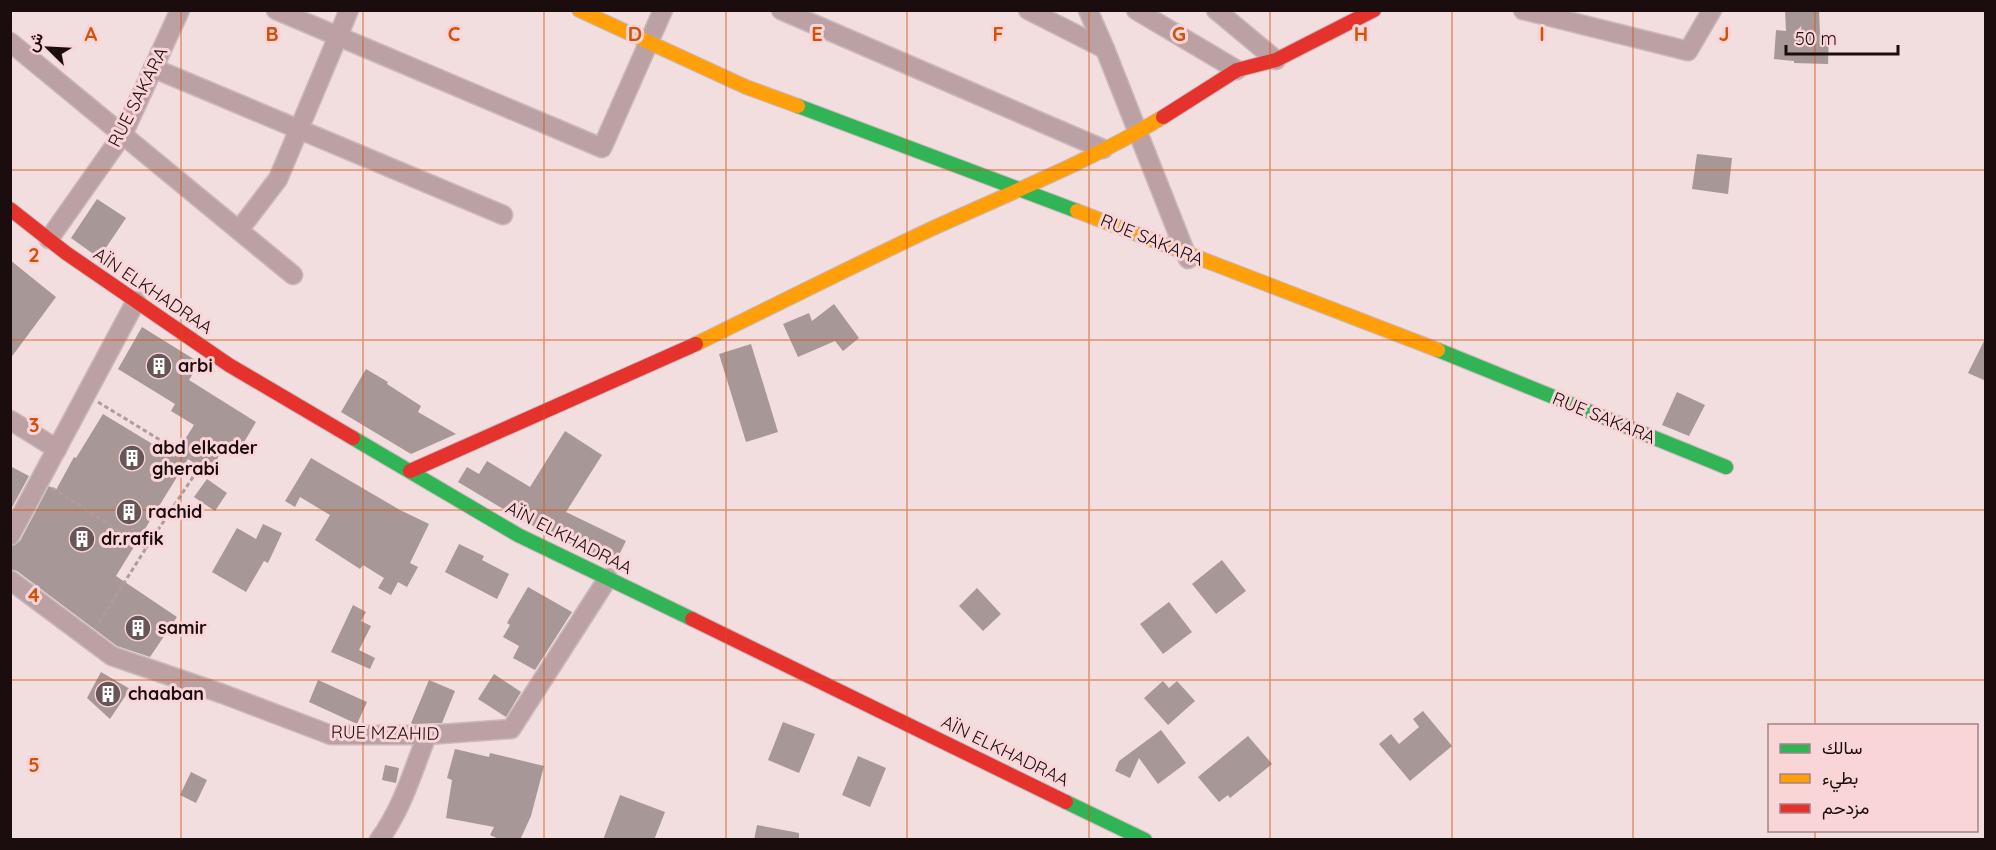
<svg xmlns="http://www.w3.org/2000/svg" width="1996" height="850" viewBox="0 0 1996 850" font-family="Quicksand,Vazirmatn,sans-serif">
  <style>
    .building { fill: #a89797 }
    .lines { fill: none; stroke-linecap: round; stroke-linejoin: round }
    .street-casing { stroke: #cab9bb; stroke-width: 21 }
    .fast-casing { stroke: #cab9bb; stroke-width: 16 }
    .slow-casing { stroke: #cab9bb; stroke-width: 16 }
    .jam-casing { stroke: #cab9bb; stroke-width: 16 }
    .path { stroke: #b09c9e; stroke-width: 3; stroke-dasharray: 4.5 3; stroke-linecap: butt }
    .street { stroke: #bca1a4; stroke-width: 18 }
    .fast { stroke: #30b455; stroke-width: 14 }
    .slow { stroke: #ff9f0a; stroke-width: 14 }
    .jam { stroke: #e5322d; stroke-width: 14 }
    .grid { fill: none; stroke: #d4510c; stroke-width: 1.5; stroke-opacity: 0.55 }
    .labels { text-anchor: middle; stroke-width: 6; stroke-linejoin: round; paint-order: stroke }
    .street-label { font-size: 18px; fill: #1b0d0e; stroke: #fad5d8 }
    .poi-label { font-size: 18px; font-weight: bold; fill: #1b0d0e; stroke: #fad5d8; text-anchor: start }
    .grid-label { font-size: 20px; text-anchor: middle; font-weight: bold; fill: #d4510c; stroke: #fad5d8; stroke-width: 6; stroke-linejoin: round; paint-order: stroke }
  </style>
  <rect width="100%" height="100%" fill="#f2dddf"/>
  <g class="building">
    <polygon points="1785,10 1819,10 1820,35 1829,35 1828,64 1794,63 1794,61 1774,59 1776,30 1786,31"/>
    <polygon points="1697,154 1732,158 1728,194 1692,189"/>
    <polygon points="97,199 126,218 99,258 71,238"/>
    <polygon points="10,260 56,297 10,359"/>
    <polygon points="834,304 859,338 843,351 835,341 798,357 783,324 809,313 812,321"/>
    <polygon points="142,327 200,363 189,380 256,422 237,454 225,446 209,472 188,459 116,576 177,617 150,657 117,646 17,571 10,569 10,547 20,541 49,486 56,490 74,457 76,458 103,414 174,457 194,425 171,411 175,404 118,369"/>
    <polygon points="1986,337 1986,381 1968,373"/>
    <polygon points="751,344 778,432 746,442 719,354"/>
    <polygon points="366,369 388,382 387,384 421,406 418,412 456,434 411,454 341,412"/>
    <polygon points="1677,392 1705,405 1689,436 1662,425"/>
    <polygon points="565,431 602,455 566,512 626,541 614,565 525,522 458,482 467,467 479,474 487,461 530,487"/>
    <polygon points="311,458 400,510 429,524 410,563 418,567 407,587 398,582 391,595 378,588 384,578 363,565 360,569 315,540 330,515 300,497 295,507 285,501"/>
    <polygon points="10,466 29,476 10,511"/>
    <polygon points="207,479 227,493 215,511 194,497"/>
    <polygon points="263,524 282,533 268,563 264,561 246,592 212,572 237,528 256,539"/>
    <polygon points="459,544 484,556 482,560 509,574 497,599 445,572"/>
    <polygon points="1222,560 1246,591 1216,614 1192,584"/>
    <polygon points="528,587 572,612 535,670 513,658 519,646 503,637 510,625 507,623"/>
    <polygon points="977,588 1001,614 983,631 959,606"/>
    <polygon points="1169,602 1192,632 1163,654 1140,624"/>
    <polygon points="353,605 366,612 361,621 371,626 359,650 375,658 370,669 331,652"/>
    <polygon points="101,672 130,689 110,719 87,698"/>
    <polygon points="494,674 521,692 506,717 478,699"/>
    <polygon points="318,680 367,702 357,724 309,702"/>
    <polygon points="429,680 455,691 442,723 413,724 411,723"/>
    <polygon points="1163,681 1169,688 1177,681 1195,701 1168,725 1144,698"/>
    <polygon points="1423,711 1452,746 1410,781 1379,744 1391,734 1399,744 1419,727 1413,719"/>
    <polygon points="783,722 815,734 799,773 768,760"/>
    <polygon points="1161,730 1186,763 1158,784 1139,758 1130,778 1115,771 1119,761"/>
    <polygon points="1248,736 1272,764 1230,798 1228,795 1219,802 1198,777"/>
    <polygon points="455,749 489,757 490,753 544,766 531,816 520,840 501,840 490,835 494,827 446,818 452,780 447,778"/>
    <polygon points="858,756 886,768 870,807 842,795"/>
    <polygon points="385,765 399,768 396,783 382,780"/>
    <polygon points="191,772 207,780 196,803 180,795"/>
    <polygon points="620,795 665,812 654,840 603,840"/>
    <polygon points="757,825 799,833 799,840 754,840"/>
  </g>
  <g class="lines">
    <g class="street-casing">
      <g id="street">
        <polyline points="276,10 602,148 663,10"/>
        <polyline points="781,10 1103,149"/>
        <polyline points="1028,10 1105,49"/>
        <polyline points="1088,10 1105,49 1188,259"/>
        <polyline points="1136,10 1237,70"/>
        <polyline points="1216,10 1276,60"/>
        <polyline points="1523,10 1688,51 1712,10"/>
        <polyline points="10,42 293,275"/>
        <polyline points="153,68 503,215"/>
        <polyline points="239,230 278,179 349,10"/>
        <polyline points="49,239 123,134 180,10"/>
        <polyline points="10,420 57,449"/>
        <polyline points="10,536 136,301"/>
        <polyline points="10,580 112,656 223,694 331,735 427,735 511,729 608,578"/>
        <path d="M379 840C402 809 413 771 427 735"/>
      </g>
    </g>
    <g class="fast-casing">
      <g id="fast">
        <polyline points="798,106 1077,211"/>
        <polyline points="1438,350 1726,467"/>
        <polyline points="353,438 518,535 692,619"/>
        <polyline points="1066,802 1145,840"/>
      </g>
    </g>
    <g class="slow-casing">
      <g id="slow">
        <polyline points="579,10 746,87 798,106"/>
        <polyline points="1077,211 1438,350"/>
        <path d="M696 344C773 306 851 267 929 230 1007 194 1089 162 1163 117"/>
      </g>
    </g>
    <g class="jam-casing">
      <g id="jam">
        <polyline points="1163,117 1237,70 1276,60 1374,10"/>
        <polyline points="10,209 66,253 229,365 353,438"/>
        <polyline points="410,471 696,344"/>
        <polyline points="692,619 1066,802"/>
      </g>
    </g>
    <g class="path">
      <polyline points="98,402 201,465 146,548"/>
      <polyline points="52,488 146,548 97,626"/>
    </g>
    <use href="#street" class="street"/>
    <use href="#fast" class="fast"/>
    <use href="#slow" class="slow"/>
    <use href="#jam" class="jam"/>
  </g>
  <path class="grid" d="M181 10V840M363 10V840M544 10V840M726 10V840M907 10V840M1089 10V840M1270 10V840M1452 10V840M1633 10V840M1815 10V726M10 170H1986M10 340H1986M10 510H1986M10 680H1986M1815 830V840"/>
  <defs>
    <g id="building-disc" transform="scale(1.35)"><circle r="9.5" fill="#665657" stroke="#fad5d8"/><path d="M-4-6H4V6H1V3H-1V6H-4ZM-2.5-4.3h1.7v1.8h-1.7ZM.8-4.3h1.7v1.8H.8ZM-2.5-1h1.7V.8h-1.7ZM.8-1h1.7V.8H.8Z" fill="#fff"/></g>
  </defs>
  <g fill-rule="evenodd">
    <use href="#building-disc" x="159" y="366"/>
    <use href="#building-disc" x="132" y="458"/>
    <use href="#building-disc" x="129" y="512"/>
    <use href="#building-disc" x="82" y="539"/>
    <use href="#building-disc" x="138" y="628"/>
    <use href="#building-disc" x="108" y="694"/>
  </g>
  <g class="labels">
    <g class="street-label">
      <text transform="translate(138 97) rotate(-63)" y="6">RUE SAKARA</text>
      <text transform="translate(1152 240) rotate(22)" y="6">RUE SAKARA</text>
      <text transform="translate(153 291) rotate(34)" y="6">AÏN ELKHADRAA</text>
      <text transform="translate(1604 418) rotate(22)" y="6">RUE SAKARA</text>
      <text transform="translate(569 538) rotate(27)" y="6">AÏN ELKHADRAA</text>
      <text transform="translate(385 733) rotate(1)" y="6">RUE MZAHID</text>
      <text transform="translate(1005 751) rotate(26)" y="6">AÏN ELKHADRAA</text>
    </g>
    <g class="poi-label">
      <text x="178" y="372">arbi</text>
      <text x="152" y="454">abd elkader<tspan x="152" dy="21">gherabi</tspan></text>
      <text x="148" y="518">rachid</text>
      <text x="101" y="545">dr.rafik</text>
      <text x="158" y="634">samir</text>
      <text x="128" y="700">chaaban</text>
    </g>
  </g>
  <g class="grid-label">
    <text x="91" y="41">A</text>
    <text x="272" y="41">B</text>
    <text x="454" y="41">C</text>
    <text x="635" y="41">D</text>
    <text x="817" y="41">E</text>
    <text x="998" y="41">F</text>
    <text x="1179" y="41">G</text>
    <text x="1361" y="41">H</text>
    <text x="1542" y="41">I</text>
    <text x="1724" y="41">J</text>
    <text x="34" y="262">2</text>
    <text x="34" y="432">3</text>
    <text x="34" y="602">4</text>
    <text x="34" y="772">5</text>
  </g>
  <rect width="1996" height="850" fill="none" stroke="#1b0d0e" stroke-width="24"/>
  <rect x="1768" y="724" width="210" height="108" fill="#fad5d8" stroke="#a18587" stroke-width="1.5"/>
  <rect x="1780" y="744" width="30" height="9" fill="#30b455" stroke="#a18587" stroke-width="1.5"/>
  <text x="1822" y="754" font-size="18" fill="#1b0d0e">سالك</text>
  <rect x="1780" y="774" width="30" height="9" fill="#ff9f0a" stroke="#a18587" stroke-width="1.5"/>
  <text x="1822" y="784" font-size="18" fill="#1b0d0e">بطيء</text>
  <rect x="1780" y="804" width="30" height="9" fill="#e5322d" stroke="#a18587" stroke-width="1.5"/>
  <text x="1822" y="814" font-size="18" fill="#1b0d0e">مزدحم</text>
  <g transform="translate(48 48) rotate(294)" stroke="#fad5d8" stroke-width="4.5" paint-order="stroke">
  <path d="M0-4.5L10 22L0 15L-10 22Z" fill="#1b0d0e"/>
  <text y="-9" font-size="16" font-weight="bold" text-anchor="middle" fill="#1b0d0e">ش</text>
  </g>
  <path d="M1786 45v9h112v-9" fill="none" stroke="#1b0d0e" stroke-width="3"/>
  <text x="1795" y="45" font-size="18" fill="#1b0d0e" stroke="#fad5d8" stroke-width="4.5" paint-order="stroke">50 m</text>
</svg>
